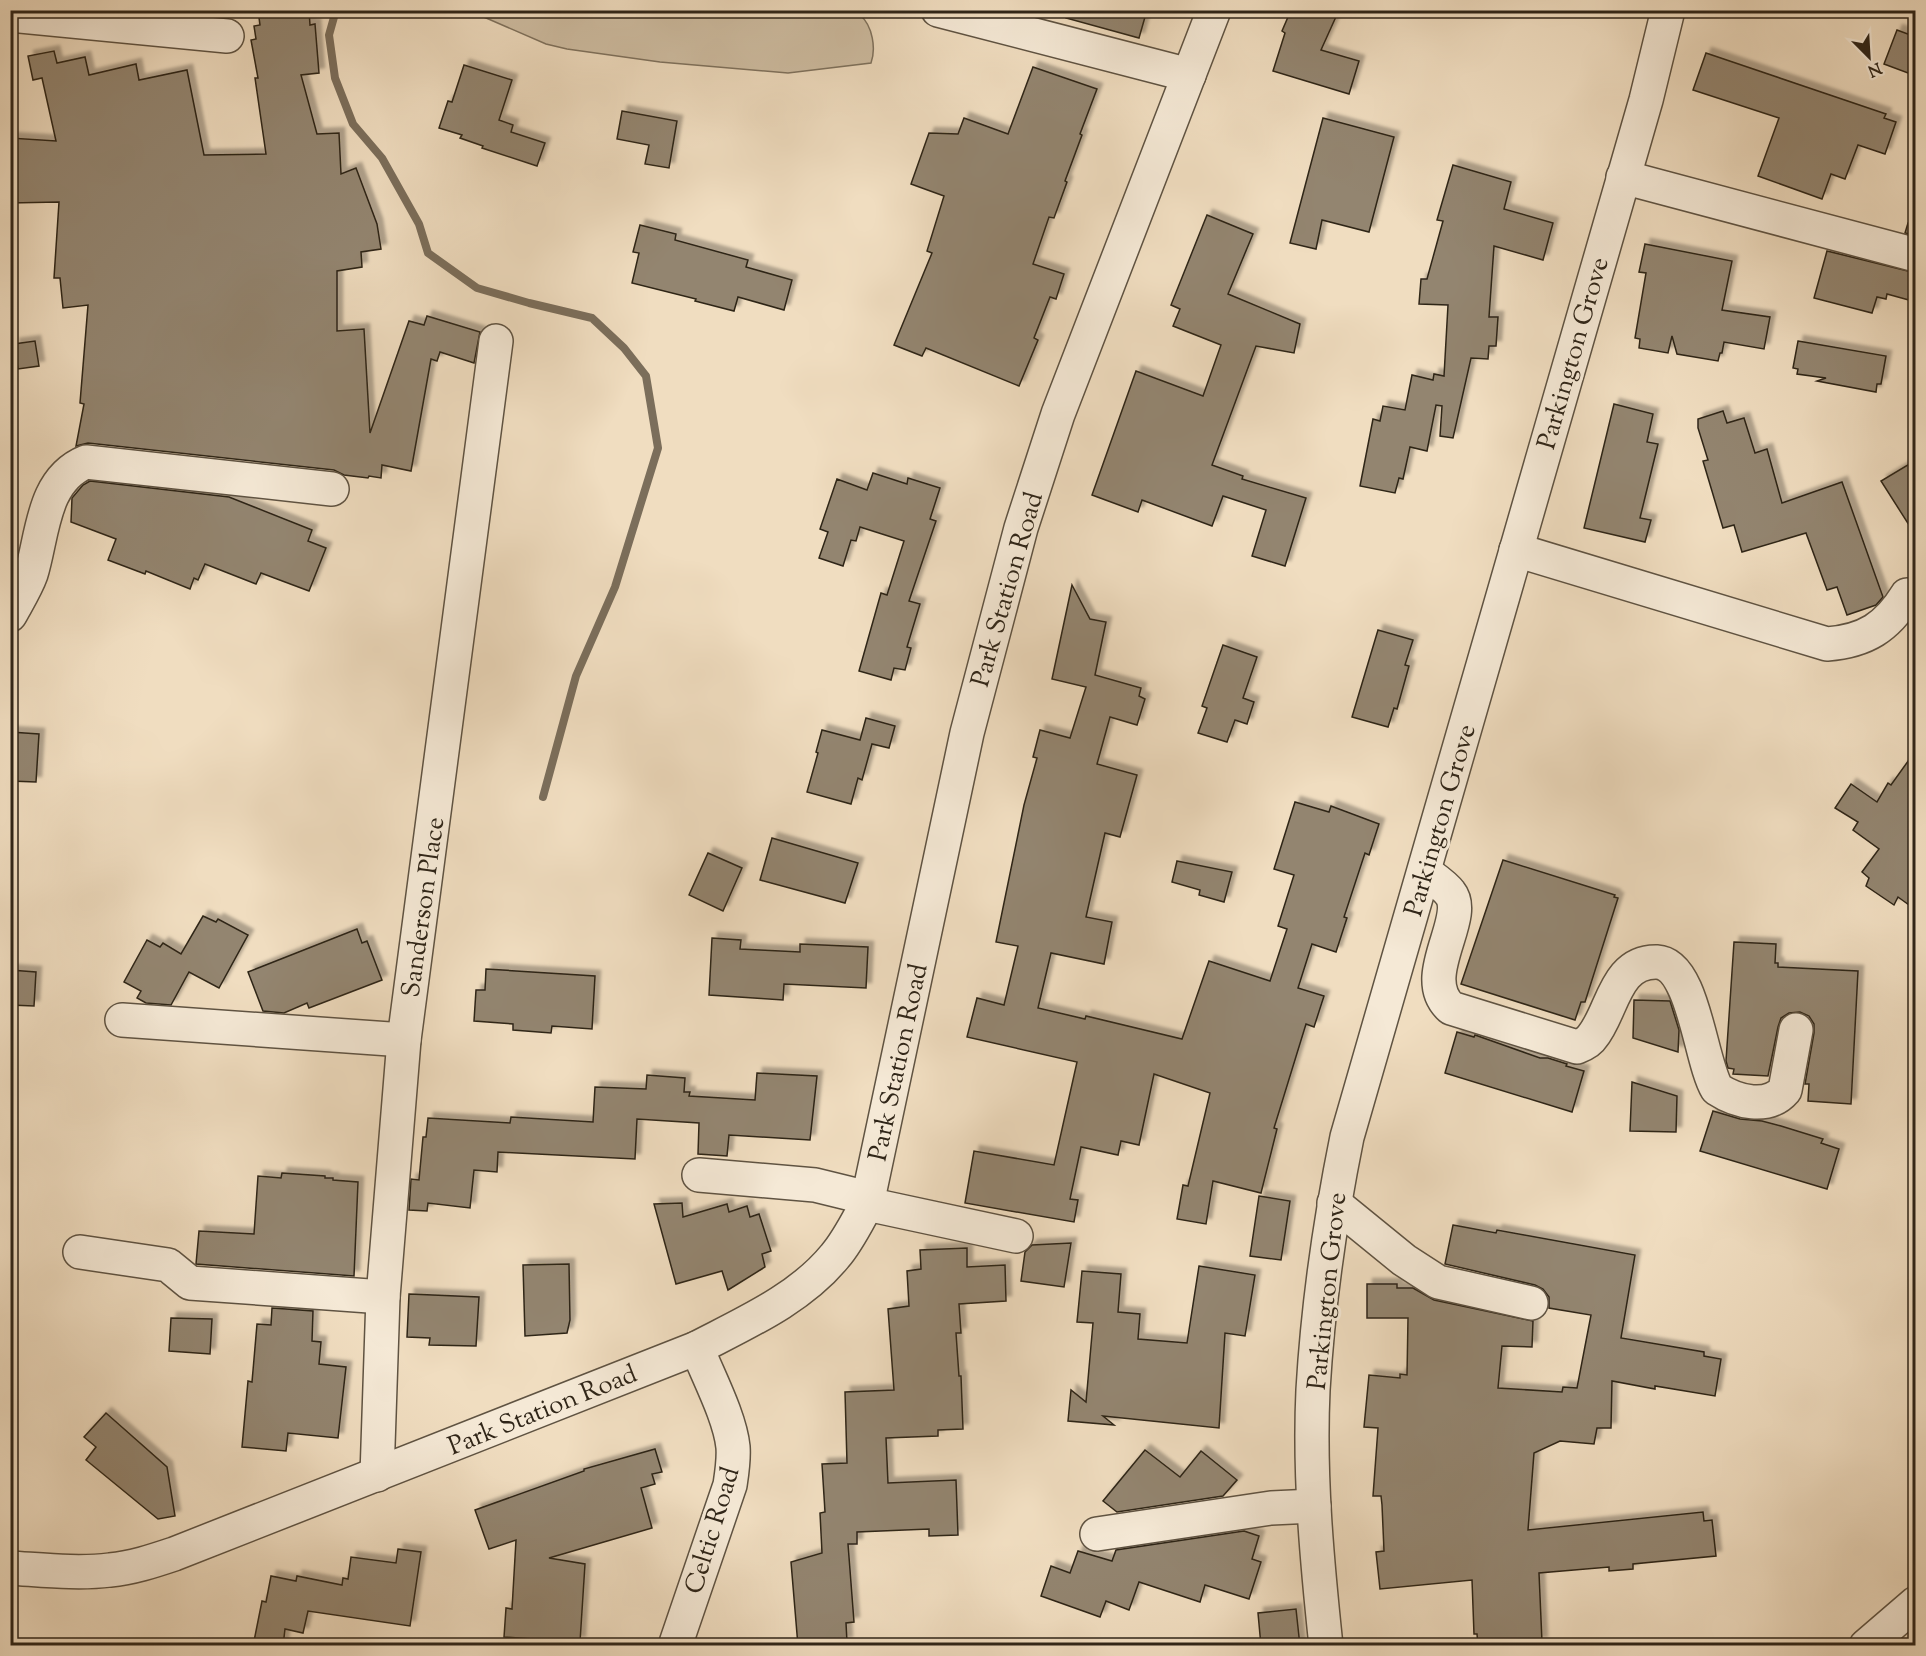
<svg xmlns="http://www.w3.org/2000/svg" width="1926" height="1656" viewBox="0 0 1926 1656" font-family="'Sorts Mill Goudy',serif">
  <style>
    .green { fill: #cfbea3; stroke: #7f725e; stroke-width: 1.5 }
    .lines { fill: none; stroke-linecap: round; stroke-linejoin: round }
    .stream { stroke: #7b6e5b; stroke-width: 8 }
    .building { fill: #93856f; stroke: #2f2518; stroke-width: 1.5; filter: url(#shadow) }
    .minor-casing { stroke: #5f5342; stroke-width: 36 }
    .minor { stroke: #f5e9d6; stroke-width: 33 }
    .labels { text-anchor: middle; stroke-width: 6; stroke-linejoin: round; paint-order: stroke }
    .street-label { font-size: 26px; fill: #2f2518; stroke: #f5e9d6 }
  </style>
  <defs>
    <filter id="shadow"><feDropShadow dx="5.5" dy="-5.5" stdDeviation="1.5" flood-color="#0004"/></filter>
  </defs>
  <rect width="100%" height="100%" fill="#f0ddc0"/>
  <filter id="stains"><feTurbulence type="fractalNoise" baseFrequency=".00333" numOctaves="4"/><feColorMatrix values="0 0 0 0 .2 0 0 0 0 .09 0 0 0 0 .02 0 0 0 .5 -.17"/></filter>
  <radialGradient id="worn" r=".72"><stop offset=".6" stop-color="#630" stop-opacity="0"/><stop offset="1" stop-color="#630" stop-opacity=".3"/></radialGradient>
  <path class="green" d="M470 11H846C850 12 857 13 860 15 873 26 876 49 871 63L788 73 660 62 567 49 546 44Z"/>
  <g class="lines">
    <polyline class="stream" points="336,10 329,35 335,78 353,124 382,158 419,224 428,253 477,288 529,303 592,318 624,348 646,376 658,448 615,587 576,676 543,797"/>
  </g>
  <g class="building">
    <polygon points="258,10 309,10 310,25 315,24 319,73 301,75 317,134 339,133 341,174 356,168 377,224 381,249 361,252 362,267 337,271 337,331 364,329 370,433 409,321 424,325 427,316 480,332 474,363 440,352 437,361 431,359 411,471 382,465 381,478 369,476 368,478 344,475 334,470 88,443 76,446 84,404 80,403 88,305 63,308 60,278 54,278 59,202 10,203 10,138 56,141 42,78 33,80 28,56 54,51 57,63 85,57 89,75 136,64 139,80 187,70 204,155 266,154 255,78 258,78 251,40 256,39 254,26 260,25"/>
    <polygon points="1067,10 1147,10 1139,38 1066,18"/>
    <polygon points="1291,10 1339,10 1321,50 1359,61 1349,94 1273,71 1285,33 1282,31"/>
    <polygon points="1897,30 1916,37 1916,76 1884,64"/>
    <polygon points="1706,53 1886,114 1884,118 1896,122 1885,154 1858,145 1845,179 1831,174 1822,199 1758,176 1779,118 1693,90"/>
    <polygon points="464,65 512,80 499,120 513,125 511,132 545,143 537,166 482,148 483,146 460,138 462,135 439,128 448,101 452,102"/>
    <polygon points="1033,67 1097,89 1080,134 1082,135 1065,181 1067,182 1054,218 1049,217 1033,264 1064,274 1056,299 1050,297 1034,338 1038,340 1019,386 926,348 922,356 894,345 932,253 927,251 944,196 911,184 929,133 958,134 964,118 1008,134"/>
    <polygon points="622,111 677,121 669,168 645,164 649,145 617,139"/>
    <polygon points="1323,118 1394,137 1369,232 1322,220 1316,249 1290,243"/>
    <polygon points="1453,165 1511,182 1504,209 1553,223 1543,260 1494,246 1489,317 1498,317 1496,346 1489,346 1488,359 1471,358 1453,438 1440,436 1442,406 1436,405 1427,451 1410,447 1403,479 1399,478 1395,493 1360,486 1373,419 1380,421 1383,406 1405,410 1412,375 1433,380 1434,374 1444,376 1448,305 1419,304 1421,279 1427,279 1443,221 1437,220"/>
    <polygon points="1207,215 1253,234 1228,294 1300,324 1294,353 1256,346 1212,465 1243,476 1242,479 1306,498 1285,566 1252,556 1266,510 1223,496 1212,526 1142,500 1138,512 1092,495 1136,371 1203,396 1221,345 1173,326 1180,309 1171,305"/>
    <polygon points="1908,223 1916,224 1916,235 1905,233"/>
    <polygon points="640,225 676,234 675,240 748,260 746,267 792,280 784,310 738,297 734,311 695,301 696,299 632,283 639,253 633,252"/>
    <polygon points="1645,244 1732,261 1722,310 1770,317 1764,349 1724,342 1722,353 1720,353 1718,361 1677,354 1672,336 1668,353 1639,348 1640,339 1635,338 1646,273 1639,272"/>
    <polygon points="1827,251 1916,273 1916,302 1887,294 1886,299 1877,297 1872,313 1814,298"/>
    <polygon points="35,341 39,366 18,369 14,344"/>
    <polygon points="1798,341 1886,356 1881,384 1877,384 1876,392 1817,381 1826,378 1797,374 1798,369 1793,368"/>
    <polygon points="1614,404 1653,414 1647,442 1658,444 1640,518 1651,520 1645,542 1584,528"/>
    <polygon points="1723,411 1727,423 1744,418 1755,453 1767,449 1782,503 1842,482 1883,597 1876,605 1847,615 1837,587 1827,590 1806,533 1742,552 1734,525 1723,528 1703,461 1708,460 1698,428 1698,419"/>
    <polygon points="1916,460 1916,536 1881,481"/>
    <polygon points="873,473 907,484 908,478 940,488 930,519 936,521 909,601 920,604 907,647 911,648 905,670 894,668 891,680 859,671 881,593 887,595 904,541 860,527 856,541 851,540 843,566 819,558 828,532 820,529 837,479 867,490"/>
    <polygon points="90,481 229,497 312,530 308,541 326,548 309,591 261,573 256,584 205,564 198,580 194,578 190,589 146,571 145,574 108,560 116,539 71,522 72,498 83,485"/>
    <polygon points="1072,585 1090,619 1106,622 1095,675 1141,688 1139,696 1145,699 1137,725 1110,717 1097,764 1137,775 1120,837 1105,833 1086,917 1112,922 1104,964 1051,953 1038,1008 1085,1019 1086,1016 1182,1039 1209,961 1270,981 1287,929 1278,926 1294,875 1274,869 1295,802 1329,812 1331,806 1379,824 1369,855 1365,853 1344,917 1347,918 1336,952 1312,944 1298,988 1324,996 1314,1027 1306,1024 1274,1128 1277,1129 1261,1193 1213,1181 1206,1224 1177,1219 1183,1185 1188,1186 1210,1093 1154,1074 1139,1145 1121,1141 1118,1155 1081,1147 1070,1199 1078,1200 1074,1222 965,1203 974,1151 1054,1165 1077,1062 967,1037 977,998 1004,1005 1018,946 996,942 1024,805 1037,758 1033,757 1040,730 1070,738 1086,687 1052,679"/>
    <polygon points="1378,630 1413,640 1405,665 1409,666 1397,709 1394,708 1388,727 1352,717"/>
    <polygon points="1223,645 1257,657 1243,698 1254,702 1247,724 1235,720 1227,742 1198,733 1207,708 1202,706"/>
    <polygon points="866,718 895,726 889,748 872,744 862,780 858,778 851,804 807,792 818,753 816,752 822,730 860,740"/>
    <polygon points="10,732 39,734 36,782 10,781"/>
    <polygon points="1916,750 1916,910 1898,897 1894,905 1866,886 1869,878 1862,872 1879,849 1853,830 1858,822 1835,808 1851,784 1877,802 1888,783 1891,785"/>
    <polygon points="772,838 858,863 845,903 760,880"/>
    <polygon points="708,853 742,868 723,911 689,895"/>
    <polygon points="1503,860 1615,895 1614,897 1618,898 1585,1002 1581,1002 1575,1020 1461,984"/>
    <polygon points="1177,861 1232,872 1224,902 1199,895 1200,890 1172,882"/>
    <polygon points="203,916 216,922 218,919 248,935 219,988 189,972 171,1005 146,1003 137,998 141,991 124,982 147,940 160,947 163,943 181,954"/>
    <polygon points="357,929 362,943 367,941 382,980 309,1008 307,1003 284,1013 263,1011 248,972"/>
    <polygon points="712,938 741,940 740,949 800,952 800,944 868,947 866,988 784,984 783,1000 709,995"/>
    <polygon points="1734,942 1776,944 1775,963 1778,963 1778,967 1858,971 1851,1104 1808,1101 1809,1084 1805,1084 1814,1033 1814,1024 1809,1016 1800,1012 1789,1013 1781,1018 1778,1027 1768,1076 1733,1074 1734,1069 1728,1068 1726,1061"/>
    <polygon points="486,969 595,976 592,1029 552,1026 551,1033 513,1030 513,1024 474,1021 476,990 485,990"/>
    <polygon points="10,970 36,972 34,1006 10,1005"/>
    <polygon points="1634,1000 1670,1001 1679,1030 1678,1052 1633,1038"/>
    <polygon points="1457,1032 1474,1037 1475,1035 1540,1058 1548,1058 1567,1064 1566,1066 1584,1071 1572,1112 1445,1073"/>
    <polygon points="757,1073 817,1076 810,1140 729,1135 727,1156 698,1154 699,1123 637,1119 635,1159 498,1152 497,1172 474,1170 470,1208 428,1203 427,1211 409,1210 411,1179 419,1180 423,1137 426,1137 428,1118 510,1123 511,1117 593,1122 595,1087 646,1089 647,1075 685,1078 684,1092 690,1092 689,1096 755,1100"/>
    <polygon points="1632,1082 1677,1096 1676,1132 1630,1131"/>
    <polygon points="1713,1111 1740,1119 1762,1121 1781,1126 1823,1139 1821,1143 1839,1149 1827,1189 1700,1151"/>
    <polygon points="282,1173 325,1176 325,1178 333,1178 333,1180 358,1182 354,1276 196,1264 199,1231 254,1234 258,1176 281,1178"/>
    <polygon points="1259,1196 1290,1201 1281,1260 1250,1256"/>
    <polygon points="682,1203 683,1217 727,1204 729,1212 747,1206 750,1217 759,1214 771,1251 762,1254 765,1267 728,1290 722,1271 676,1284 654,1204"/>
    <polygon points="1453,1225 1496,1233 1497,1230 1635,1255 1621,1338 1704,1352 1704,1356 1721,1359 1715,1396 1655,1386 1655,1389 1612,1381 1611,1428 1597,1428 1594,1444 1560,1441 1534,1453 1528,1530 1703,1512 1704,1521 1712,1520 1716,1556 1633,1564 1633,1569 1609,1571 1609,1567 1539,1573 1542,1642 1522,1642 1522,1646 1478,1646 1477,1634 1474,1634 1472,1580 1380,1589 1376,1552 1384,1551 1382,1505 1381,1496 1373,1496 1378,1428 1364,1427 1369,1375 1400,1378 1400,1374 1407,1375 1408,1318 1367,1318 1367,1284 1397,1284 1397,1288 1413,1288 1434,1300 1533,1321 1532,1347 1502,1346 1498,1388 1562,1392 1563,1387 1577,1388 1591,1315 1549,1308 1549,1297 1543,1289 1535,1285 1445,1264"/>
    <polygon points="1071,1243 1064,1287 1021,1281 1025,1252 1032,1245"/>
    <polygon points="967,1248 967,1267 1005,1265 1006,1301 959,1304 961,1333 956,1333 959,1376 961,1376 963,1429 938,1430 938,1436 886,1438 888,1483 956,1480 958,1535 929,1536 929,1529 857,1532 857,1544 848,1544 854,1622 846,1623 847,1642 798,1646 791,1562 822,1553 820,1513 825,1512 822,1464 847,1463 845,1392 894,1390 888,1309 909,1306 907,1271 921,1269 920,1250"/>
    <polygon points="569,1264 570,1320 567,1333 525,1336 523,1265"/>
    <polygon points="1199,1266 1255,1275 1245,1336 1225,1333 1219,1428 1103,1416 1114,1425 1068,1421 1071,1390 1086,1402 1093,1323 1077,1322 1082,1271 1121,1274 1118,1312 1140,1314 1138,1339 1187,1343"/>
    <polygon points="409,1294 479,1297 476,1346 429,1345 430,1338 407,1337"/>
    <polygon points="272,1308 313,1311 312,1341 321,1342 319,1364 346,1367 338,1438 288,1433 286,1451 242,1447 248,1381 252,1382 257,1324 271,1325"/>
    <polygon points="171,1318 212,1319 210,1354 169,1351"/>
    <polygon points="106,1413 167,1467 175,1516 158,1519 86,1460 96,1447 84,1437"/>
    <polygon points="655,1449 662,1472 652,1474 655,1484 641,1488 652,1528 549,1558 585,1564 580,1642 504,1637 506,1608 512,1609 516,1540 489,1549 475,1510 584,1471 584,1469"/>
    <polygon points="1145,1450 1180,1477 1201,1451 1237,1480 1223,1496 1117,1512 1103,1501"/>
    <polygon points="1244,1531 1259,1536 1252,1559 1261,1562 1249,1599 1205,1585 1200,1602 1139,1582 1129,1610 1106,1601 1100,1617 1041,1596 1051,1566 1070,1573 1078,1551 1112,1561 1116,1550"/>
    <polygon points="398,1549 421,1552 410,1626 308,1611 303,1633 285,1629 283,1646 253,1646 262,1601 266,1602 271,1576 296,1581 297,1576 342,1585 343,1578 348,1579 351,1557 396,1563"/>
    <polygon points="1296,1609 1300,1646 1261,1646 1258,1613"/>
  </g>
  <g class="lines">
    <g class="minor-casing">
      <g id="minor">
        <polyline points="938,10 1189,75"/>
        <polyline points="10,15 227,36"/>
        <polyline points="1623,177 1916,255"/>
        <path d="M1516 550 1827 644C1866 641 1887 627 1907 595"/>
        <path d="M10 615C17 602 26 588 31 574 43 535 42 480 86 462L332 489"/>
        <path d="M1425 872C1433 878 1444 885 1450 893 1470 918 1416 977 1451 1008L1577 1047C1582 1045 1589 1042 1592 1037 1613 1012 1614 961 1657 962 1694 964 1700 1061 1717 1089 1737 1102 1768 1110 1785 1090L1796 1030"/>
        <polyline points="122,1020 404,1040"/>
        <polyline points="699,1175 815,1185 868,1198"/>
        <polyline points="1334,1203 1404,1260 1438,1282 1531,1303"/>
        <polyline points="867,1204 1016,1236"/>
        <polyline points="80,1252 168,1265 190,1283 383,1297"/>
        <polyline points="377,1475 383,1297 404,1040 496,341"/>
        <polyline points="1097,1534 1271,1508 1314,1506"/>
        <path d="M10 1568C43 1570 77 1574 110 1570 132 1568 153 1561 174 1554L697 1348C745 1323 800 1299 835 1256 848 1241 857 1222 867 1204L967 733 1021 528 1058 414 1214 10"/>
        <path d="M675 1646 730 1485C732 1472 734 1460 733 1447 730 1417 708 1376 697 1348"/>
        <path d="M1326 1646C1317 1561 1309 1475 1313 1390 1318 1304 1330 1221 1347 1137L1646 100 1668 10"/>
        <polyline points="1866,1646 1916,1603"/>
      </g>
    </g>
    <use href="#minor" class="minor"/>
  </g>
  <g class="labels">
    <g class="street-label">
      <text transform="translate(1572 353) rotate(-74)" y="9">Parkington Grove</text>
      <text transform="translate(1006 589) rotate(-74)" y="9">Park Station Road</text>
      <text transform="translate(1439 820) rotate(-74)" y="9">Parkington Grove</text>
      <text transform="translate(422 907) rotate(-82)" y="9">Sanderson Place</text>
      <text transform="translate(897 1062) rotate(-78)" y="9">Park Station Road</text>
      <text transform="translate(1326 1291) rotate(-84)" y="9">Parkington Grove</text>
      <text transform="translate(542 1409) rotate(-22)" y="9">Park Station Road</text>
      <text transform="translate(711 1530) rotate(-73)" y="9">Celtic Road</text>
    </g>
  </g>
  <rect width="1926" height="1656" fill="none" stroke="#f0ddc0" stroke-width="36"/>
  <rect x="12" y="12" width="1902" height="1632" fill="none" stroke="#2f2518" stroke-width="3"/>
  <rect x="18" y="18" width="1890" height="1620" fill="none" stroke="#2f2518" stroke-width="1.5"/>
  <g transform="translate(1869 57) rotate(156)" stroke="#f5e9d6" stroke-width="4.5" paint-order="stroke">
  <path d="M0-4.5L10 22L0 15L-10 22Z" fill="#2f2518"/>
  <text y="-9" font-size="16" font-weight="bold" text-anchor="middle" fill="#2f2518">N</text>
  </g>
  <rect width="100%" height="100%" filter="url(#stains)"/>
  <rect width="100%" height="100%" fill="url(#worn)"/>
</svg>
